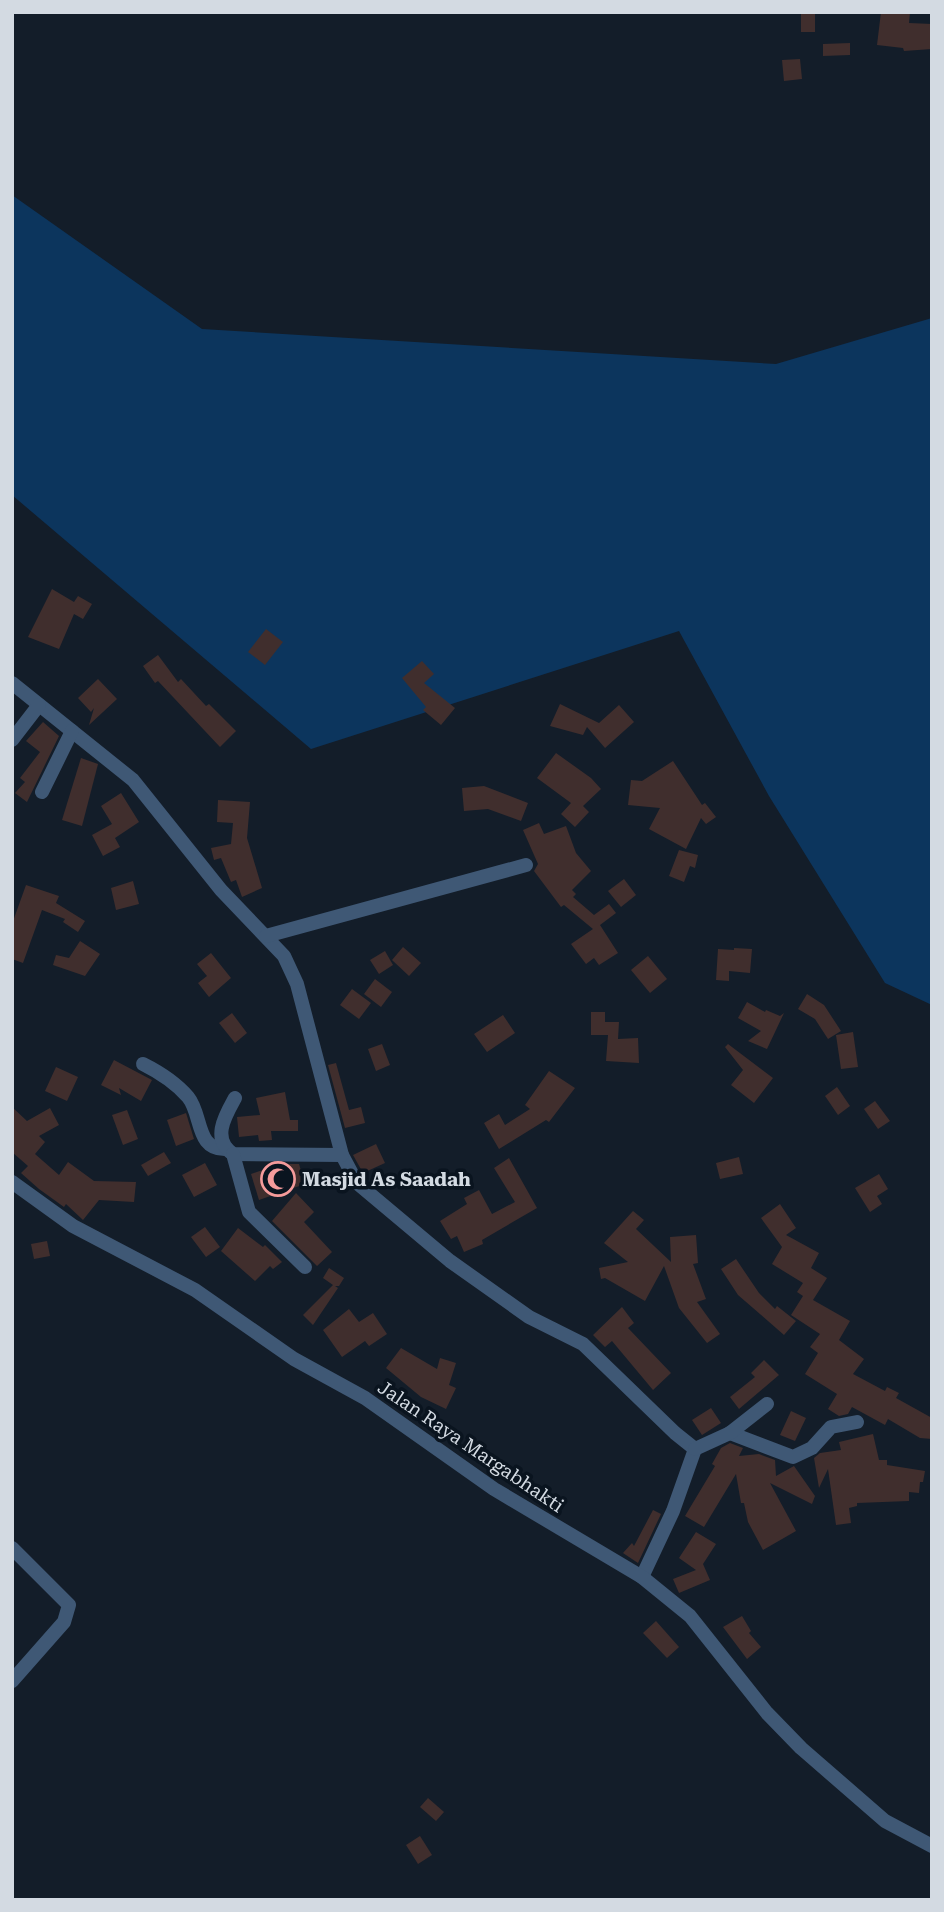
<svg xmlns="http://www.w3.org/2000/svg" width="944" height="1912" viewBox="0 0 944 1912" font-family="'Roboto Serif',serif">
  <style>
    .green { fill: #0c355d }
    .building { fill: #402e2d }
    .lines { fill: none; stroke-linecap: round; stroke-linejoin: round }
    .street { stroke: #3f5875; stroke-width: 14 }
    .labels { text-anchor: middle; stroke-width: 7; stroke-linejoin: round; paint-order: stroke }
    .poi-label { font-size: 19px; font-weight: bold; fill: #d3dae2; stroke: #0a141f; text-anchor: start }
    .street-label { font-size: 19px; fill: #d3dae2; stroke: #0a141f }
  </style>
  <rect width="100%" height="100%" fill="#131d29"/>
  <polygon class="green" points="12,195 202,329 776,364 932,318 932,1005 885,983 769,796 679,631 311,749 12,495"/>
  <g class="building">
    <polygon points="881,12 910,12 909,23 932,24 932,49 904,51 903,48 877,45"/>
    <rect x="801" y="13" width="14" height="19"/>
    <polygon points="850,43 850,55 823,56 823,44"/>
    <polygon points="800,59 802,79 784,81 782,60"/>
    <polygon points="52,589 74,602 78,596 92,604 83,619 74,614 59,649 28,637"/>
    <polygon points="266,629 283,642 265,665 248,652"/>
    <polygon points="158,655 178,682 181,679 206,706 209,704 236,731 220,747 158,681 155,683 143,666"/>
    <polygon points="422,661 434,674 424,683 455,708 441,725 423,710 426,707 402,678"/>
    <polygon points="98,679 117,699 89,725 94,708 91,712 78,698"/>
    <polygon points="560,704 599,723 619,705 634,722 605,748 587,727 583,735 550,726"/>
    <polygon points="43,722 59,736 27,802 15,793 25,782 20,778 40,752 26,741"/>
    <polygon points="556,753 591,778 601,789 583,806 589,812 575,827 561,814 571,803 537,778"/>
    <polygon points="81,758 98,764 82,826 62,820"/>
    <polygon points="673,761 702,805 705,803 716,817 706,824 701,818 686,849 649,829 660,808 628,805 631,780 642,781"/>
    <polygon points="484,786 528,803 521,821 488,809 464,811 462,788"/>
    <polygon points="121,793 139,822 115,838 120,847 103,856 92,835 112,824 101,806"/>
    <polygon points="218,800 250,802 247,838 262,888 242,897 236,880 231,882 221,858 214,860 211,848 231,844 233,823 217,822"/>
    <polygon points="539,823 544,834 566,826 576,853 591,871 572,890 576,894 573,897 594,915 609,904 616,913 600,925 618,953 599,965 594,958 586,964 571,944 593,929 564,905 561,907 534,871 538,864 523,830"/>
    <polygon points="679,850 698,855 695,868 690,866 684,882 669,876"/>
    <polygon points="624,879 636,895 621,907 608,891"/>
    <polygon points="133,881 139,904 116,910 111,888"/>
    <polygon points="26,885 59,896 56,903 85,921 78,932 63,922 65,919 42,910 23,963 12,959 12,924"/>
    <polygon points="80,941 100,954 85,976 53,965 56,955 69,958"/>
    <polygon points="403,947 421,963 409,976 392,960"/>
    <polygon points="734,948 752,949 750,973 729,971 729,981 716,980 718,949 734,950"/>
    <polygon points="385,951 393,965 379,974 370,960"/>
    <polygon points="211,953 231,978 209,997 198,983 207,976 197,964"/>
    <polygon points="648,956 667,979 650,993 631,970"/>
    <polygon points="375,979 392,992 381,1007 364,994"/>
    <polygon points="352,989 371,1003 359,1019 340,1005"/>
    <polygon points="807,994 824,1005 841,1031 828,1039 815,1019 798,1009"/>
    <polygon points="747,1002 765,1012 766,1010 780,1016 784,1013 767,1049 748,1041 761,1031 738,1018"/>
    <polygon points="591,1012 605,1012 605,1022 619,1022 618,1039 638,1038 639,1063 606,1061 608,1035 591,1035"/>
    <polygon points="232,1013 247,1033 235,1043 219,1023"/>
    <polygon points="503,1015 515,1033 487,1052 474,1034"/>
    <polygon points="853,1032 858,1067 841,1069 836,1035"/>
    <polygon points="382,1044 390,1065 376,1071 368,1049"/>
    <polygon points="728,1044 773,1078 754,1103 731,1085 743,1070 725,1047"/>
    <polygon points="114,1060 152,1080 141,1101 119,1088 121,1095 101,1085"/>
    <polygon points="336,1063 349,1110 361,1107 365,1123 345,1128 328,1065"/>
    <polygon points="56,1067 78,1077 67,1101 45,1091"/>
    <polygon points="549,1071 575,1088 549,1122 546,1120 499,1149 484,1123 499,1114 505,1125 530,1109 525,1105"/>
    <polygon points="837,1087 850,1106 838,1115 825,1096"/>
    <polygon points="285,1092 290,1120 298,1120 298,1131 271,1131 272,1140 259,1141 258,1135 239,1137 237,1117 260,1115 256,1098"/>
    <polygon points="875,1101 890,1121 878,1129 864,1109"/>
    <polygon points="12,1107 27,1121 50,1108 59,1125 39,1136 45,1142 35,1154 59,1175 68,1162 94,1181 136,1182 134,1202 99,1200 83,1220 66,1204 64,1207 39,1189 21,1173 28,1166 12,1152"/>
    <polygon points="127,1110 138,1139 123,1145 112,1115"/>
    <polygon points="186,1113 194,1139 176,1146 167,1120"/>
    <polygon points="376,1144 385,1163 363,1173 353,1155"/>
    <polygon points="164,1152 171,1163 148,1176 141,1165"/>
    <polygon points="739,1157 743,1174 720,1179 716,1163"/>
    <polygon points="509,1158 537,1208 482,1240 483,1244 464,1252 457,1236 451,1239 440,1221 467,1204 464,1198 479,1190 492,1214 515,1202 494,1168"/>
    <polygon points="205,1163 217,1185 194,1197 182,1175"/>
    <polygon points="280,1164 299,1164 305,1184 259,1200 251,1174"/>
    <polygon points="879,1174 888,1189 877,1196 882,1204 870,1212 855,1188"/>
    <polygon points="296,1193 314,1212 304,1222 332,1252 317,1266 272,1221"/>
    <polygon points="780,1204 796,1228 786,1235 819,1253 811,1268 827,1278 813,1300 850,1321 839,1340 864,1359 853,1374 885,1391 887,1387 899,1393 896,1398 932,1418 932,1439 920,1438 888,1419 885,1425 852,1407 848,1414 839,1416 828,1409 837,1394 805,1374 818,1353 810,1347 820,1334 791,1315 803,1296 797,1292 803,1283 772,1264 782,1247 761,1218"/>
    <polygon points="633,1211 644,1220 636,1229 671,1262 670,1237 696,1235 698,1263 693,1264 706,1299 697,1302 720,1334 707,1343 679,1308 664,1266 645,1301 605,1278 601,1279 599,1268 628,1262 604,1243"/>
    <polygon points="205,1227 220,1247 206,1257 191,1237"/>
    <polygon points="238,1228 263,1247 265,1245 282,1262 273,1269 270,1266 255,1281 221,1251"/>
    <polygon points="47,1241 50,1256 34,1259 31,1244"/>
    <polygon points="736,1259 759,1293 775,1309 777,1306 796,1321 784,1335 738,1295 721,1269"/>
    <polygon points="329,1268 344,1278 339,1286 335,1286 338,1288 313,1325 303,1315 333,1285 323,1278"/>
    <polygon points="622,1307 634,1323 628,1328 671,1373 653,1390 612,1341 605,1347 593,1335"/>
    <polygon points="349,1309 359,1322 373,1313 387,1334 369,1346 365,1341 342,1357 323,1330"/>
    <polygon points="401,1348 437,1369 440,1358 456,1363 449,1385 456,1388 446,1409 421,1397 386,1368"/>
    <polygon points="764,1360 779,1375 739,1409 730,1397 755,1377 751,1373"/>
    <polygon points="711,1408 721,1423 702,1435 692,1420"/>
    <polygon points="791,1411 806,1418 795,1441 780,1435"/>
    <polygon points="873,1434 879,1460 887,1460 887,1465 925,1471 923,1482 920,1482 919,1493 909,1492 909,1501 857,1503 857,1506 849,1508 851,1523 836,1525 828,1469 819,1488 814,1458 820,1453 841,1450 839,1442"/>
    <polygon points="730,1443 743,1448 739,1456 759,1454 775,1460 776,1476 794,1466 815,1496 812,1504 770,1483 796,1531 763,1550 748,1522 744,1503 741,1503 736,1474 704,1527 685,1516 715,1466 712,1464 721,1448"/>
    <polygon points="653,1510 661,1514 638,1563 623,1553 632,1543 634,1546"/>
    <polygon points="696,1532 716,1544 703,1564 710,1580 679,1593 673,1579 696,1570 679,1558"/>
    <polygon points="742,1616 751,1631 749,1633 761,1647 747,1659 723,1627"/>
    <polygon points="656,1621 679,1647 667,1658 643,1633"/>
    <polygon points="428,1798 444,1812 436,1821 420,1807"/>
    <polygon points="420,1836 432,1855 418,1864 406,1845"/>
  </g>
  <g class="lines">
    <g class="street">
      <polyline points="12,683 133,780 221,890 284,956 297,984 342,1155 357,1183 450,1261 529,1317 583,1344 675,1433 695,1449 673,1511 642,1577"/>
      <polyline points="12,740 39,705"/>
      <polyline points="42,792 72,731"/>
      <polyline points="266,936 526,865"/>
      <path d="M143 1064C159 1072 176 1083 188 1097 203 1115 195 1151 227 1149"/>
      <path d="M235 1098C225 1116 211 1139 233 1154L342 1155"/>
      <polyline points="233,1154 249,1212 305,1267"/>
      <polyline points="12,1182 73,1226 195,1290 294,1359 365,1398 494,1489 642,1577 690,1616 767,1713 801,1748 885,1821 932,1846"/>
      <polyline points="730,1433 793,1457 812,1448 831,1427 857,1422"/>
      <polyline points="695,1449 730,1433 767,1404"/>
      <polyline points="12,1548 69,1605 64,1622 12,1681"/>
    </g>
  </g>
  <defs>
    <g id="mosque-ring" transform="scale(1.75)"><circle r="9.5" fill="#0a141f" stroke="#f59b9b" stroke-width="1.5"/><path d="M3.5-4.9A6 6 0 1 0 3.5 4.9A5 5 0 1 1 3.5-4.9Z" fill="#f59b9b"/></g>
  </defs>
  <g fill-rule="evenodd">
    <use href="#mosque-ring" x="278" y="1179"/>
  </g>
  <g class="labels">
    <g class="poi-label">
      <text x="302" y="1186">Masjid As Saadah</text>
    </g>
    <g class="street-label">
      <text transform="translate(471 1446) rotate(34)" y="7">Jalan Raya Margabhakti</text>
    </g>
  </g>
  <rect width="944" height="1912" fill="none" stroke="#d3dae2" stroke-width="28"/>
</svg>
